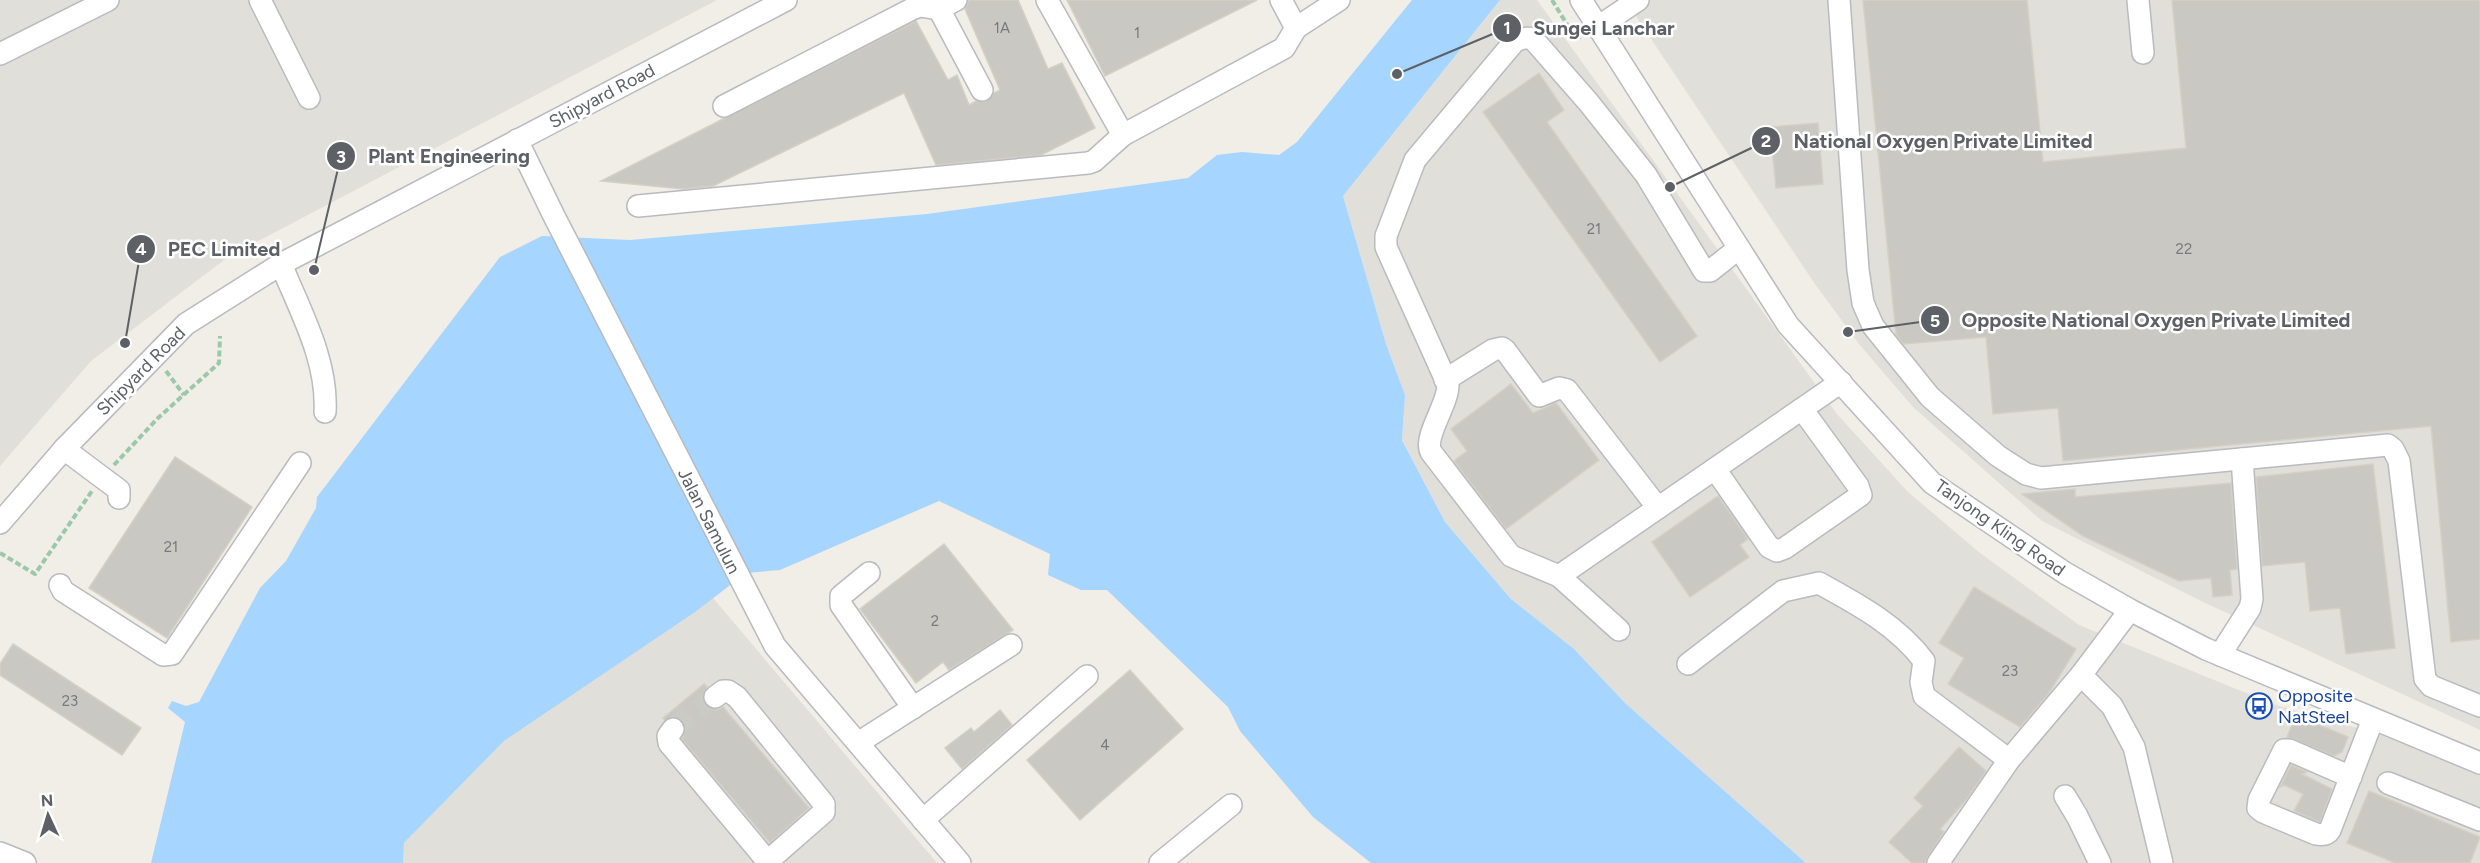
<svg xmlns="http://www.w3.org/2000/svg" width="2480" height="863" viewBox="0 0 2480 863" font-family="Figtree,sans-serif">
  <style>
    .industrial { fill: #e1dfda }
    .water { fill: #a6d5ff }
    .building { fill: #cac8c3; stroke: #d4d0c4; stroke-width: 1.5 }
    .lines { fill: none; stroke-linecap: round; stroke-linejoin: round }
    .minor-tunnel { stroke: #cbcbc6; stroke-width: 21; stroke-dasharray: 21 10; stroke-linecap: butt }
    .minor-casing { stroke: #b8bbbf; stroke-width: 24 }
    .path { stroke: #9bc8aa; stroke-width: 4; stroke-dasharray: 6 3; stroke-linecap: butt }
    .minor { stroke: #fff; stroke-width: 21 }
    .labels { text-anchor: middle; stroke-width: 5; stroke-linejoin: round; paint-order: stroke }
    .number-label { font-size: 15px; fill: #787b7d }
    .street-label { font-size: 18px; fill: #5d6166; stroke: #fff }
    .transit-label { font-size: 18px; fill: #164399; stroke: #fff; text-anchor: start }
    .leader { fill: none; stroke: #5d6166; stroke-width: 2 }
    .callout-dot { fill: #5d6166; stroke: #fff; stroke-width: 2 }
    .mark-label { font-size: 18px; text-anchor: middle; font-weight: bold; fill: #fff }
    .callout-label { font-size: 20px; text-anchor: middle; font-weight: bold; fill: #5d6166; stroke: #fff; stroke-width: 5; stroke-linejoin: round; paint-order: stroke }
  </style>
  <rect width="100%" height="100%" fill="#f0eee6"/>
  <g class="industrial">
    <polygon points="0,0 717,0 228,257 91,361 0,466"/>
    <polygon points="1500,0 1537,0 1837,414 1908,492 1980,553 2079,625 2278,706 2379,734 2480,775 2480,863 1806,863 1626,704 1574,649 1511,599 1445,522 1402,439 1405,395 1386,344 1343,196"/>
    <polygon points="1625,0 2480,0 2480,730 2201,601 2042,521 1913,407 1859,344 1815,284"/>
    <polygon points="713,598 937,863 403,863 404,843 504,741"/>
  </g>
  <polygon class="water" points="1412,0 1500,0 1343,196 1386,344 1405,395 1402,440 1445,522 1511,599 1574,649 1626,704 1806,863 1371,863 1313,817 1240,731 1228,707 1107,590 1081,590 1048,575 1050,554 939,501 780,570 746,573 695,612 504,741 404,843 403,863 151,863 185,722 168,708 172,701 186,706 199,702 260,588 286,561 316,508 317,497 500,257 542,236 630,240 927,214 1188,178 1217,155 1242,152 1279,155 1297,142"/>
  <g class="building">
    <polygon points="969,0 1018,0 1048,69 1062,63 1095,128 1041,155 936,165 904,93 713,186 683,189 601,181 916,21 948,80 957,75 969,105 976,101 987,101 994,93 1000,90 965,9"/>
    <polygon points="1067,0 1257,0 1105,76"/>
    <polygon points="1863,0 2027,0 2043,162 2186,148 2172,0 2480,0 2480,639 2451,642 2431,426 2063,461 2058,408 1993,414 1986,337 1904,344 1896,334"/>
    <polygon points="1539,73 1564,110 1547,122 1697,336 1660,362 1483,112"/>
    <polygon points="1818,123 1823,184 1776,188 1770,127"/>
    <polygon points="1511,384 1533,413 1556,403 1599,460 1506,529 1454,461 1467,451 1451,429"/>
    <polygon points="175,457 252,507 167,638 89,588"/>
    <polygon points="2373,464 2395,648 2346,654 2340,608 2310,611 2305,562 2262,566 2256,477"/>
    <polygon points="2231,483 2237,569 2230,570 2232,595 2213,597 2211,578 2179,581 2083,536 2022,494 2075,489 2075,497"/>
    <polygon points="1718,496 1748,539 1740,545 1749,557 1690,597 1652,542"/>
    <polygon points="944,544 1013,630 949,670 943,662 916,683 860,609"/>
    <polygon points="1974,587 2076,649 2049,693 2020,727 1948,684 1964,658 1939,643"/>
    <polygon points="13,644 141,728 122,755 0,675 0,664"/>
    <polygon points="1130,670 1183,729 1080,820 1027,760"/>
    <polygon points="704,684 707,687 702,698 705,705 716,710 723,707 809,808 770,843 682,739 686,730 681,719 674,716 665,720 663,718"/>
    <polygon points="1000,710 1012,725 962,769 945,748 971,728 974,732"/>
    <polygon points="2296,715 2348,737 2342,752 2334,756 2287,737"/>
    <polygon points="1959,747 1986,771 1966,800 1940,829 1944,832 1928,856 1925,863 1912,863 1889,842 1923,806 1914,798"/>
    <polygon points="2291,765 2307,772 2302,774 2332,789 2320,822 2294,811 2303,794 2284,785 2280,787"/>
    <polygon points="2369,791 2480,837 2470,863 2395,863 2347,843"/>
  </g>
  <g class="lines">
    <polyline class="minor-tunnel" points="673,729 715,697"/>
    <g class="minor-casing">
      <g id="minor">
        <polyline points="260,0 309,98"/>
        <polyline points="1047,0 1123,135"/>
        <polyline points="1281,0 1296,28"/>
        <polyline points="1581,0 1788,325 1932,483 2065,573 2130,610 2206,649 2480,763"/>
        <polyline points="1839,0 1858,270 1863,303 1873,326 1930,397 1998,456 2026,474 2041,478 2388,445 2393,449 2399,461 2425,679 2431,686 2480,706"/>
        <polyline points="2138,0 2143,53"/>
        <polyline points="939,9 982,90"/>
        <polyline points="1598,27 1638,0"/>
        <polyline points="0,54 108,0"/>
        <polyline points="724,106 912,9 920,6 939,9 956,0"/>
        <polyline points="517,140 554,216 775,646 960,863"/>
        <polyline points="638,206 1088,163 1094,161 1123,135 1284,48 1296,28 1339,0"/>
        <path d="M281 264C300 311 328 360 325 412"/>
        <polyline points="1445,380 1493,350 1502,348 1505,350 1539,396 1559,388 1567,390 1658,508"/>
        <polyline points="64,449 119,490 119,498"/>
        <polyline points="1715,469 1769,547 1777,551 1785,548 1861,495 1858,486 1802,409"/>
        <polyline points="0,523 64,449 186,324 281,264 786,0"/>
        <polyline points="869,573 841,596 841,605 913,708"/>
        <polyline points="1559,576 1841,382"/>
        <polyline points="60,585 63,591 163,655 172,654 300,463"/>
        <path d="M1619 630 1559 576 1511 556 1431 452C1423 437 1448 405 1448 385L1386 247V236L1415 160 1514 42C1521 38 1526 37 1533 39L1589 103 1646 175 1704 271H1710L1739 248"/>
        <polyline points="2220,655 2250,608 2252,599 2242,459"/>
        <path d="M1688 664 1783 591 1819 583C1857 604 1897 625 1924 661L1921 682 1924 696 2009 760"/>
        <polyline points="2081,675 2112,706 2134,747 2162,863"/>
        <polyline points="715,697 723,691 728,691 737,697 824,804 824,812 768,861"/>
        <polyline points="673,729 668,736 669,743 769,863"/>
        <polyline points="858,743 1011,645"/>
        <path d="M2351 777 2289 750H2284L2259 800 2258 808 2263 812 2316 834C2322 835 2327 835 2330 830L2373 719"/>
        <polyline points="2388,783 2480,820"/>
        <polyline points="2065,796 2077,816 2100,863"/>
        <polyline points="923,820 1087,676"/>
        <polyline points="0,853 25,863"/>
        <polyline points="1160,863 1231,805"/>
        <polyline points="1938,863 2009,760 2081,675 2130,610"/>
      </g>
    </g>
    <g class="path">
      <polyline points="1552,0 1576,39 1582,36"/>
      <polyline points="166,371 184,395"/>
      <polyline points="114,465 158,418 219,363 220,336"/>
      <polyline points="0,553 35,574 92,491"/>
    </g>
    <use href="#minor" class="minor"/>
  </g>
  <defs>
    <g id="bus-ring" transform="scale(1.35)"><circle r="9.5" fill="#fff" stroke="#1a4fb4" stroke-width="1.5"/><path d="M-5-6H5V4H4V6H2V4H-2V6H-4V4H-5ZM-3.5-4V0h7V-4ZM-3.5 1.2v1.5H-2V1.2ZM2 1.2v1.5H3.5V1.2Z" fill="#1a4fb4"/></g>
  </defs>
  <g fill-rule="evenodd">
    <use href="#bus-ring" x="2259" y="706"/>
  </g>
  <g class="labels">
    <g class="number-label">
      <text x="1002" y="33">1A</text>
      <text x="1137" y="38">1</text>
      <text x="1594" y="234">21</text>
      <text x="2184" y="254">22</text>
      <text x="171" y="552">21</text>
      <text x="935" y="626">2</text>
      <text x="2010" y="676">23</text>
      <text x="70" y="706">23</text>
      <text x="1105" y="750">4</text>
    </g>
    <g class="street-label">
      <text transform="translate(602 96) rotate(-28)" y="6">Shipyard Road</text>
      <text transform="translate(141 371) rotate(-45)" y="6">Shipyard Road</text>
      <text transform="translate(709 521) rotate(63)" y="6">Jalan Samulun</text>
      <text transform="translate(2000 528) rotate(35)" y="6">Tanjong Kling Road</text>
    </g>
    <g class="transit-label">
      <text x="2278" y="702">Opposite<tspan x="2278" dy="21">NatSteel</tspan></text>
    </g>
  </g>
  <path class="leader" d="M1397 74L1507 28M1670 187L1766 141M314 270L341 156M125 343L141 249M1848 332L1935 320"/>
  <g class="callout-dot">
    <circle cx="1397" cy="74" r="6"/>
    <circle cx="1670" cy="187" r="6"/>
    <circle cx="314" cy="270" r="6"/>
    <circle cx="125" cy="343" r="6"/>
    <circle cx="1848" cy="332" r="6"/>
    <circle cx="1507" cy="28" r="15"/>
    <circle cx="1766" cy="141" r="15"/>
    <circle cx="341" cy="156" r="15"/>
    <circle cx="141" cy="249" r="15"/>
    <circle cx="1935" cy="320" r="15"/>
  </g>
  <g class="mark-label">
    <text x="1507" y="34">1</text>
    <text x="1766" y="147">2</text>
    <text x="341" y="163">3</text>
    <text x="141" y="255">4</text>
    <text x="1935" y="327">5</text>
  </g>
  <g class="callout-label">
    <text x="1604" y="35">Sungei Lanchar</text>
    <text x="1943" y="148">National Oxygen Private Limited</text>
    <text x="449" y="163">Plant Engineering</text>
    <text x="224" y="256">PEC Limited</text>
    <text x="2156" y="327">Opposite National Oxygen Private Limited</text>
  </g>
  <g transform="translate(48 815) rotate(356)" stroke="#ffffff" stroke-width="4.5" paint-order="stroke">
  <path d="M0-4.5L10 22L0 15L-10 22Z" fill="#5d6166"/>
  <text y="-9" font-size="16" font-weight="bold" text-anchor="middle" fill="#5d6166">N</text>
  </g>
</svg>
